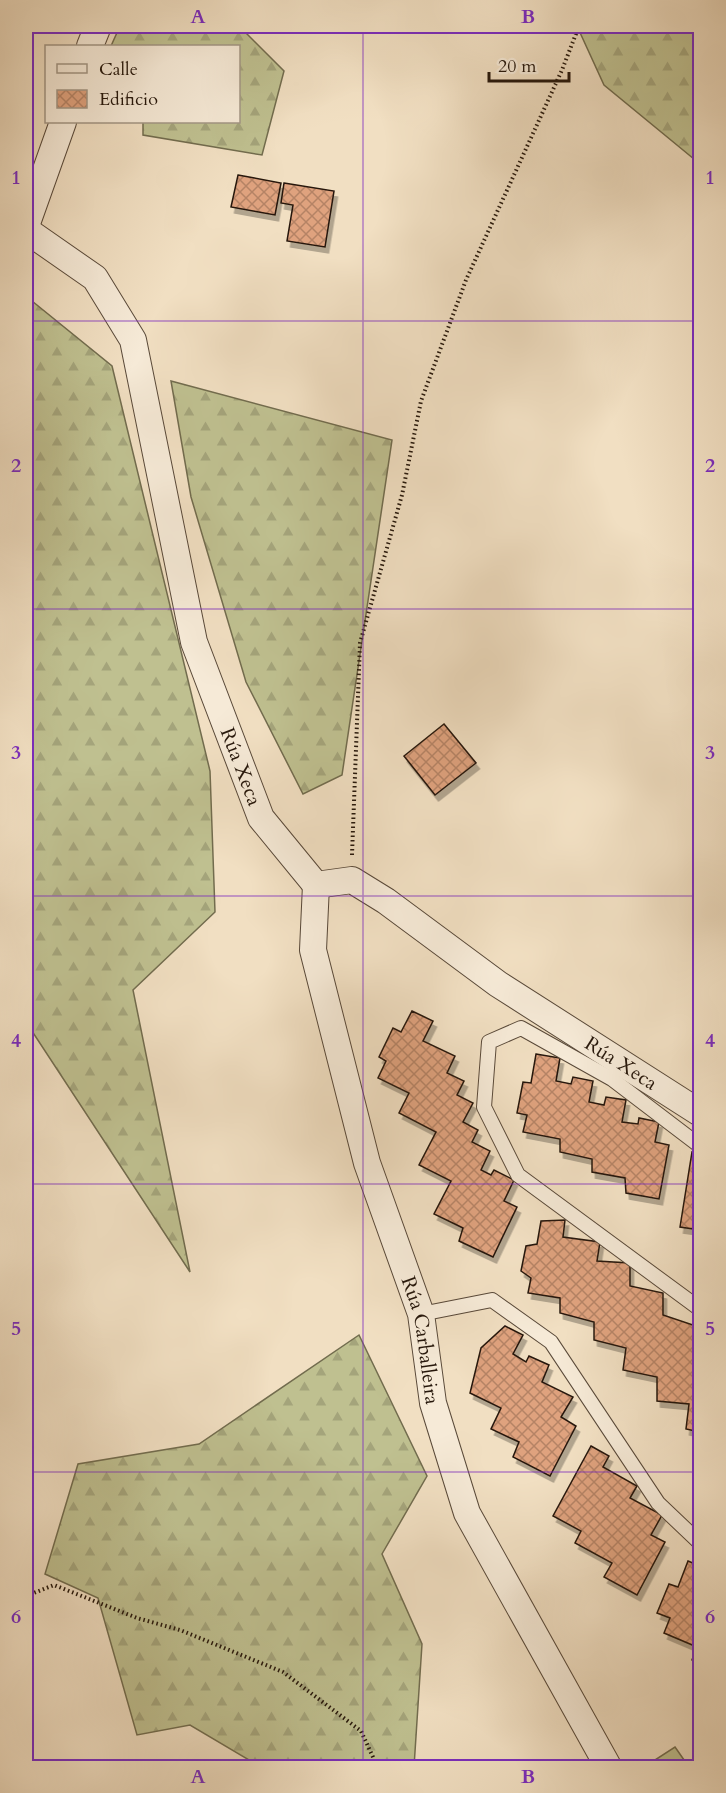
<svg xmlns="http://www.w3.org/2000/svg" width="726" height="1793" viewBox="0 0 726 1793" font-family="Cardo,serif">
  <style>
    .forest { fill: url(#forest-firs); stroke: #726c4e; stroke-width: 1.5 }
    .green { fill: #bfc090; stroke: #726c4e; stroke-width: 1.5 }
    .building { fill: url(#building-cross-hatch); stroke: #26170b; stroke-width: 1.5; filter: url(#shadow) }
    .lines { fill: none; stroke-linecap: round; stroke-linejoin: round }
    .lane-casing { stroke: #594939; stroke-width: 16 }
    .street-casing { stroke: #594939; stroke-width: 28 }
    .path { stroke: #26170b; stroke-width: 4; stroke-dasharray: 1.5 3; stroke-linecap: butt }
    .lane { stroke: #f6ead7; stroke-width: 14 }
    .street { stroke: #f6ead7; stroke-width: 26 }
    .grid { fill: none; stroke: #7b2cbf; stroke-width: 1.5; stroke-opacity: 0.55 }
    .labels { text-anchor: middle; stroke-width: 6; stroke-linejoin: round; paint-order: stroke }
    .street-label { font-size: 20px; fill: #26170b; stroke: #f6ead7 }
    .neatline { fill: none; stroke: #7b2cbf; stroke-width: 2 }
    .grid-label { font-size: 20px; text-anchor: middle; font-weight: bold; fill: #7b2cbf }
  </style>
  <defs>
    <pattern id="forest-firs" width="22" height="20" patternUnits="userSpaceOnUse" patternTransform="scale(1.5)"><rect width="22" height="20" fill="#bfc090"/><path d="M5 1l3.5 6h-7zM16 11l3.5 6h-7z" fill="#a4a47b"/></pattern>
    <pattern id="building-cross-hatch" width="8" height="8" patternUnits="userSpaceOnUse" patternTransform="scale(1.5)"><rect width="8" height="8" fill="#dfa27e"/><path d="M0 0l8 8M0 8l8-8" fill="none" stroke="#b58365"/></pattern>
    <filter id="shadow"><feDropShadow dx="3.5" dy="6" stdDeviation="0" flood-color="#0004"/></filter>
  </defs>
  <rect width="100%" height="100%" fill="#f1dfc2"/>
  <filter id="stains"><feTurbulence type="fractalNoise" baseFrequency=".00333" numOctaves="4"/><feColorMatrix values="0 0 0 0 .2 0 0 0 0 .09 0 0 0 0 .02 0 0 0 .5 -.17"/></filter>
  <radialGradient id="worn" r=".72"><stop offset=".6" stop-color="#630" stop-opacity="0"/><stop offset="1" stop-color="#630" stop-opacity=".3"/></radialGradient>
  <g class="forest">
    <polygon points="120,26 239,26 284,71 262,155 143,135 143,122 238,122 238,46 111,46"/>
    <polygon points="577,26 700,26 700,164 604,85"/>
    <polygon points="32,301 112,366 210,771 215,912 133,990 190,1272 26,1022 26,320"/>
    <polygon points="171,381 392,440 342,775 303,794 246,682 191,497"/>
    <polygon points="359,1335 427,1476 382,1554 422,1644 414,1767 261,1767 190,1725 137,1735 98,1598 45,1574 78,1464 199,1444"/>
  </g>
  <polygon class="green" points="675,1747 689,1767 644,1767"/>
  <g class="building">
    <polygon points="238,175 281,183 275,215 231,207"/>
    <polygon points="284,183 334,191 325,247 287,241 293,205 281,203"/>
    <polygon points="444,724 476,763 435,795 404,756"/>
    <polygon points="412,1011 433,1021 423,1041 455,1056 447,1073 464,1081 457,1095 473,1103 463,1122 478,1130 472,1142 490,1151 481,1170 491,1175 494,1170 514,1180 504,1201 517,1207 493,1257 459,1241 463,1228 434,1214 451,1181 419,1165 436,1132 399,1113 409,1093 378,1078 386,1061 379,1057 393,1028 401,1032"/>
    <polygon points="536,1054 560,1058 556,1081 571,1084 573,1077 593,1081 589,1102 604,1105 606,1097 626,1100 622,1122 638,1124 639,1118 659,1122 655,1142 669,1145 659,1199 626,1193 625,1178 592,1172 592,1159 560,1152 560,1139 523,1132 527,1115 517,1113 523,1082 531,1083"/>
    <polygon points="692,1152 700,1154 700,1230 680,1227"/>
    <polygon points="565,1220 563,1237 600,1242 597,1261 630,1263 630,1286 663,1293 663,1315 693,1325 694,1342 700,1343 700,1432 686,1429 689,1404 657,1401 657,1377 623,1370 626,1348 594,1340 594,1322 560,1313 560,1298 528,1293 531,1278 521,1271 526,1246 537,1244 541,1221"/>
    <polygon points="505,1326 523,1335 513,1354 526,1362 529,1356 549,1365 542,1382 573,1397 561,1417 576,1426 550,1476 513,1457 519,1442 491,1429 501,1408 470,1393 481,1348"/>
    <polygon points="591,1446 609,1456 603,1467 637,1486 630,1498 662,1515 651,1535 665,1542 637,1595 604,1577 612,1563 575,1543 581,1531 553,1516"/>
    <polygon points="688,1561 700,1566 700,1664 692,1660 697,1647 664,1633 670,1618 657,1613 669,1584 678,1587"/>
  </g>
  <g class="lines">
    <g class="lane-casing">
      <g id="lane">
        <polyline points="700,1146 612,1079 521,1028 489,1042 484,1107 518,1175 700,1309"/>
        <polyline points="421,1314 492,1300 551,1342 658,1503 700,1543"/>
      </g>
    </g>
    <g class="street-casing">
      <g id="street">
        <polyline points="90,46 98,26"/>
        <polyline points="26,226 63,122"/>
        <path id="s1" d="M26 230 95 278 133 340 194 642 261 818 316 885"/>
        <path id="s2" d="M316 885 313 950 367 1163 421 1314 433 1403 467 1513 609 1768"/>
        <path id="s3" d="M316 885 352 880 386 901 498 984 700 1113"/>
      </g>
    </g>
    <g class="path">
      <polyline points="352,855 360,643 402,495 421,401 466,280 562,70 579,26"/>
      <polyline points="26,1596 54,1585 137,1618 180,1630 283,1672 361,1731 378,1768"/>
    </g>
    <use href="#lane" class="lane"/>
    <use href="#street" class="street"/>
  </g>
  <path class="grid" d="M363 26V1768M26 321H700M26 609H700M26 896H700M26 1184H700M26 1472H700"/>
  <g class="labels">
    <g class="street-label">
      <text dy="7" stroke="none"><textPath href="#s1" startOffset="598">Rúa Xeca</textPath></text>
      <text dy="7" stroke="none"><textPath href="#s3" startOffset="362">Rúa Xeca</textPath></text>
      <text dy="7" stroke="none"><textPath href="#s2" startOffset="471">Rúa Carballeira</textPath></text>
    </g>
  </g>
  <rect width="726" height="1793" fill="none" stroke="#f1dfc2" stroke-width="66"/>
  <rect x="45" y="45" width="195" height="78" fill="#f6ead7" stroke="#a39685" stroke-width="1.5"/>
  <rect x="57" y="64" width="30" height="9" fill="#f6ead7" stroke="#a39685" stroke-width="1.5"/>
  <text x="99" y="75" font-size="18" fill="#26170b">Calle</text>
  <rect x="57" y="90" width="30" height="18" fill="url(#building-cross-hatch)" stroke="#a39685" stroke-width="1.5"/>
  <text x="99" y="105" font-size="18" fill="#26170b">Edificio</text>
  <path d="M489 72v9h80v-9" fill="none" stroke="#26170b" stroke-width="3"/>
  <text x="498" y="72" font-size="18" fill="#26170b" stroke="#f6ead7" stroke-width="4.5" paint-order="stroke">20 m</text>
  <rect x="33" y="33" width="660" height="1727" class="neatline"/>
  <g class="grid-label">
    <text x="198" y="23">A</text>
    <text x="528" y="23">B</text>
    <text x="16" y="184">1</text>
    <text x="710" y="184">1</text>
    <text x="16" y="472">2</text>
    <text x="710" y="472">2</text>
    <text x="16" y="759">3</text>
    <text x="710" y="759">3</text>
    <text x="16" y="1047">4</text>
    <text x="710" y="1047">4</text>
    <text x="16" y="1335">5</text>
    <text x="710" y="1335">5</text>
    <text x="16" y="1623">6</text>
    <text x="710" y="1623">6</text>
    <text x="198" y="1783">A</text>
    <text x="528" y="1783">B</text>
  </g>
  <rect width="100%" height="100%" filter="url(#stains)"/>
  <rect width="100%" height="100%" fill="url(#worn)"/>
</svg>
